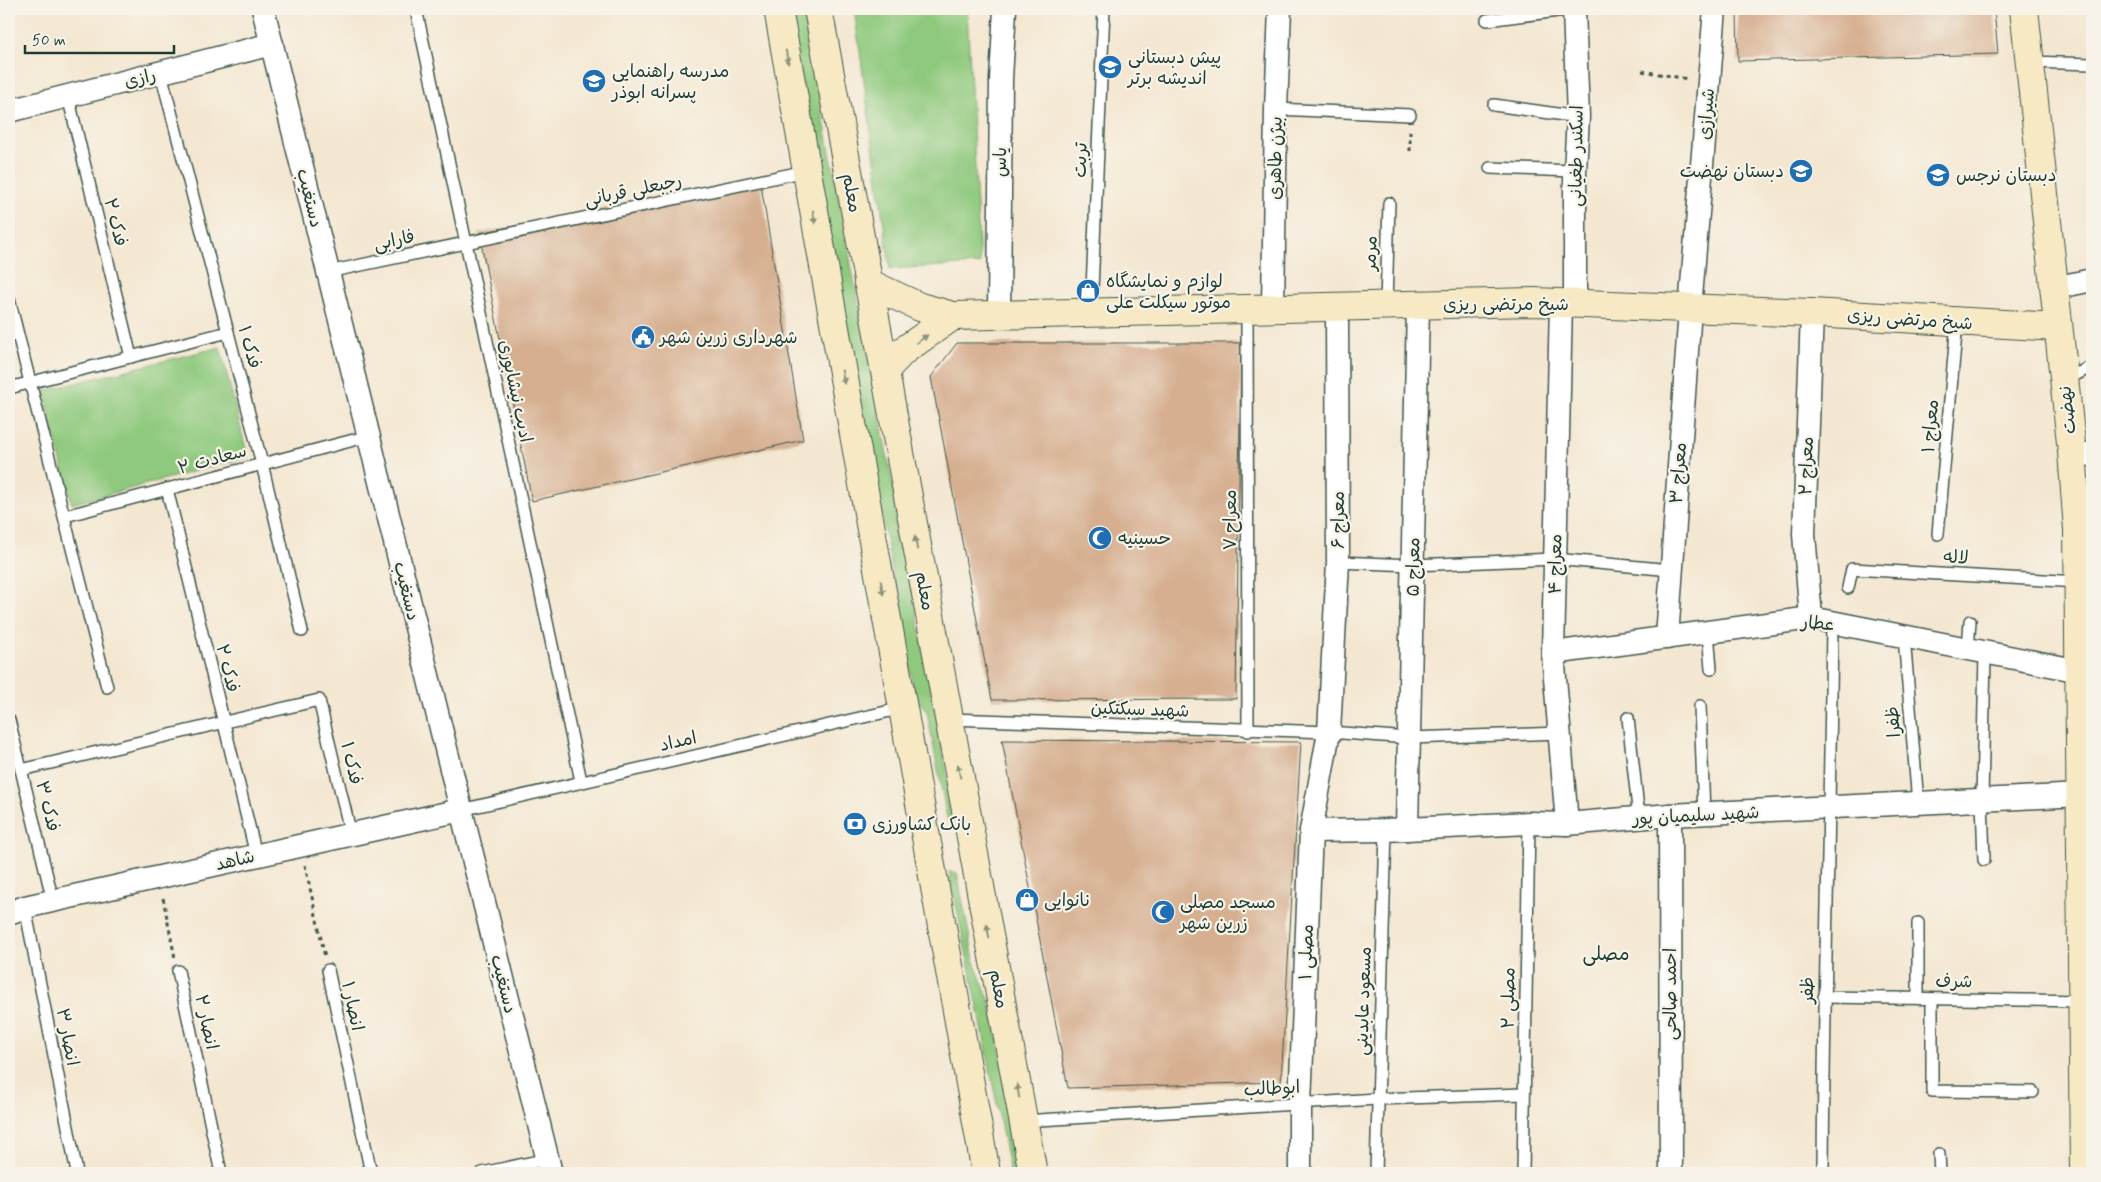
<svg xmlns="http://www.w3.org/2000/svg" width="2101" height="1182" viewBox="0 0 2101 1182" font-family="Mynerve,'Playpen Sans Arabic',sans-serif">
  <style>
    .green { fill: #8ec97d; stroke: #568358 }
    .building { fill: #d6af90 }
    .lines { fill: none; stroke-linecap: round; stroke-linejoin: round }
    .lane-casing { stroke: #3f564c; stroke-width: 14 }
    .street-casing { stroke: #3f564c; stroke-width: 25 }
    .secondary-casing { stroke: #3f564c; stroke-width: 30 }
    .path { stroke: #3f564c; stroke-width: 3; stroke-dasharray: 4 4; stroke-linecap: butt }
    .lane { stroke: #fff; stroke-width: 11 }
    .street { stroke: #fff; stroke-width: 22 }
    .secondary { stroke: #f6e9c3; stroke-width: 28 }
    .oneway { fill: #8a937c }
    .labels { text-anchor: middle; stroke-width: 4.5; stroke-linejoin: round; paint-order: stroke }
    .poi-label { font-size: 18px; fill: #1f3d34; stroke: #f7f3e8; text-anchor: start }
    .street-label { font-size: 18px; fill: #1f3d34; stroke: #f7f3e8 }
    .neighbourhood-label { font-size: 19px; fill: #1f3d34; stroke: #f7f3e8 }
  </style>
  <rect width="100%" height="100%" fill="#f7f3e8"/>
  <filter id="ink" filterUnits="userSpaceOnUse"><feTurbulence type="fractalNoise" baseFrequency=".02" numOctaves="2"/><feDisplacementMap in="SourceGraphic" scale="10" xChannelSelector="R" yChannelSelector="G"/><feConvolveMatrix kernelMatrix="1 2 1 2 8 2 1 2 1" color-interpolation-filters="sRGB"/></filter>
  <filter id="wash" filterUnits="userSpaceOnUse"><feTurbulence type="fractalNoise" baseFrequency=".0096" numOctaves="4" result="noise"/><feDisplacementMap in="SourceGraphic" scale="20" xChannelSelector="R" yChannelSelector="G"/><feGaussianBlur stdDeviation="1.12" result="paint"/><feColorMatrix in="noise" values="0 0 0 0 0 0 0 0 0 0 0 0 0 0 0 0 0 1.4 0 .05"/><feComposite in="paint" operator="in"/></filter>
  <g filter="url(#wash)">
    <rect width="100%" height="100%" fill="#f4e7d1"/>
    <g class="green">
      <polygon points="789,9 803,9 956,822 948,823 927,712 915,696"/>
      <polygon points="854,9 967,9 980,264 890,269"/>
      <polygon points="220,347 248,457 72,504 43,391"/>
      <polygon points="949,872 957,873 975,965 990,1001 1024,1173 1010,1173 980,1017"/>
    </g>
    <g id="blocks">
      <g class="building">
        <polygon points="1737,9 1994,9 1998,54 1738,61"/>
        <polygon points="760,179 803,440 532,501 479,233"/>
        <polygon points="957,343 1241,343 1236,699 992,700 931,377"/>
        <polygon points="1002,740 1301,742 1281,1082 1068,1088"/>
      </g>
    </g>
  </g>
  <g filter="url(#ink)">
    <use href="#blocks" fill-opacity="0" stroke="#3f564c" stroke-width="1"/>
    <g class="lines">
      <g class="lane-casing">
        <g id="lane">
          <polyline points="416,9 581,781"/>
          <polyline points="1487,20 1574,9"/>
          <polyline points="2030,62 2092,64"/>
          <polyline points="161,73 262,464 302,631"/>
          <polyline points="68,96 131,357"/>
          <polyline points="1494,105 1578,117"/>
          <polyline points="1276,109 1410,115"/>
          <polyline points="1490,168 1575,171"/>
          <polyline points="328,272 806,171"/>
          <polyline points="9,299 107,687"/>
          <polyline points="1386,305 1389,203"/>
          <polyline points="1247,309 1248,731"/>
          <polyline points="1091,313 1104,9"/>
          <polyline points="2064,381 2092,366"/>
          <polyline points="9,388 228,332"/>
          <polyline points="167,489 256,855"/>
          <polyline points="65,516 369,436"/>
          <polyline points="1938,534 1957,322"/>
          <polyline points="1338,562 1413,565 1555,559 1671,570"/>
          <polyline points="1848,588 1852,569 2079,582"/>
          <polyline points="1708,632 1711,669"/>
          <polyline points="1904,637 1918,803"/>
          <polyline points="1968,649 1970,621"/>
          <polyline points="1700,706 1704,814"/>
          <polyline points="1628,718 1639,818"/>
          <polyline points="949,719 1329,732 1409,738 1560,733"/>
          <polyline points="9,720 53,901"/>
          <polyline points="21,770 319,700 351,835"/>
          <polyline points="461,810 903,708"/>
          <polyline points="1984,860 1982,800 1985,653"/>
          <polyline points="25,907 77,1173"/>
          <polyline points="1918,923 1918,998"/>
          <polyline points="328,970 371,1173"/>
          <polyline points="178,971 221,1173"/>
          <polyline points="1824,997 2083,1001"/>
          <polyline points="1932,999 1932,1091 2033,1092"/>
          <polyline points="1023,1121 1377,1099 1523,1094"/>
          <polyline points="1939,1154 1940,1173"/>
          <polyline points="482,1173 548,1159"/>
          <polyline points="1376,1173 1386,830"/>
          <polyline points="1523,1173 1529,823"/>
          <path d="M1823 1173C1824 990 1830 806 1832 623"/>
        </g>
      </g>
      <g class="street-casing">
        <g id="street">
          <polyline points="263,9 551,1173"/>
          <polyline points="1574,9 1578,117 1575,171 1575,303"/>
          <polyline points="9,111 272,44"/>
          <polyline points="2054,288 2092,280"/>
          <polyline points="1561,303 1553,653 1567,824"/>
          <polyline points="1273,308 1276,109 1280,9"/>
          <polyline points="999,315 1001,79 1005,9"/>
          <polyline points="2072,452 2092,455"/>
          <polyline points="1811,618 1804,534 1812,313"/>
          <polyline points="1667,638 1690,309 1715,9"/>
          <polyline points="1553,653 1811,618 2080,671"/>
          <polyline points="1670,815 1671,1173"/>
          <polyline points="1407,829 1418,305"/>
          <polyline points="1311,831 1386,830 1529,823 1567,824 1670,815 2081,795"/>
          <polyline points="9,913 25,907 461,810"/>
          <polyline points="1300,1173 1300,1104 1311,831 1329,732 1338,562 1337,307"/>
        </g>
      </g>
      <g class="secondary-casing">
        <g id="secondary">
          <polyline points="778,9 986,1173"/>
          <polyline points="818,9 1033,1173"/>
          <polyline points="2024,9 2072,452 2078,530 2084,1173"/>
          <polyline points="868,283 920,307 953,316 903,351 885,370"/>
          <polyline points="953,316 1534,302 1812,313 2058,327"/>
        </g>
      </g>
      <g class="path">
        <polyline points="1642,71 1688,79"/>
        <polyline points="1410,151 1410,128"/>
        <polyline points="305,865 325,957"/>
        <polyline points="163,898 175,958"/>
      </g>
      <use href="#lane" class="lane"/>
      <use href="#street" class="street"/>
      <use href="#secondary" class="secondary"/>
    </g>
    <defs><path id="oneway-solid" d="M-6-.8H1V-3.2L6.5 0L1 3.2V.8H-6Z" transform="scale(1.25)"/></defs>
    <g class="oneway">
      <use href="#oneway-solid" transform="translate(787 57) rotate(80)"/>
      <use href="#oneway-solid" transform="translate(814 217) rotate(80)"/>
      <use href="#oneway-solid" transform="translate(922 339) rotate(-35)"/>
      <use href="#oneway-solid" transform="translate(843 377) rotate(80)"/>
      <use href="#oneway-solid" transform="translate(916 543) rotate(-100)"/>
      <use href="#oneway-solid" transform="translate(882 588) rotate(80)"/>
      <use href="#oneway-solid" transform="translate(959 771) rotate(-101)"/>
      <use href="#oneway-solid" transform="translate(988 931) rotate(-100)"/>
      <use href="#oneway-solid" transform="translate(1018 1091) rotate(-100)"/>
    </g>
  </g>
  <defs>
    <g id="school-disc" transform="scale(1.25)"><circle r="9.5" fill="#1f6fb2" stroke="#f7f3e8"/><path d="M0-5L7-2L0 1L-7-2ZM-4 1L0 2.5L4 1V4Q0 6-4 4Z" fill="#fff"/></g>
    <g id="shop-disc" transform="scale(1.25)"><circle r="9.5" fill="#1f6fb2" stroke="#f7f3e8"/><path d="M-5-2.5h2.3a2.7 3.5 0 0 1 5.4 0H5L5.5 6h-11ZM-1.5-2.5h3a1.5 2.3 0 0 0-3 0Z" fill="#fff"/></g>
    <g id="civic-disc" transform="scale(1.25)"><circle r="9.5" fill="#1f6fb2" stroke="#f7f3e8"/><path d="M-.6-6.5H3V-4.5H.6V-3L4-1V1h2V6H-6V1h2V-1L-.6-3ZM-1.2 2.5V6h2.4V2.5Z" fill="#fff"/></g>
    <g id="mosque-disc" transform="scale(1.25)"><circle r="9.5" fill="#1f6fb2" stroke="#f7f3e8"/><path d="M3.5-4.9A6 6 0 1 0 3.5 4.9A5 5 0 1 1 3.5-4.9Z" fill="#fff"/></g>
    <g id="bank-disc" transform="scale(1.25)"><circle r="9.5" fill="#1f6fb2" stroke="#f7f3e8"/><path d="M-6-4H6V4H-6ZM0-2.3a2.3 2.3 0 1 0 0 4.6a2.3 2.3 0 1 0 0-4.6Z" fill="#fff"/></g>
  </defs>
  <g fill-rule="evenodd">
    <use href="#school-disc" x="1110" y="67"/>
    <use href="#school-disc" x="594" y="81"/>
    <use href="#school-disc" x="1801" y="171"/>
    <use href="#school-disc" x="1938" y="175"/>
    <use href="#shop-disc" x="1088" y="291"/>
    <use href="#civic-disc" x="643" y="337"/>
    <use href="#mosque-disc" x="1100" y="538"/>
    <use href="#bank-disc" x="855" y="824"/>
    <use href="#shop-disc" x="1027" y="900"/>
    <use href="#mosque-disc" x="1163" y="912"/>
  </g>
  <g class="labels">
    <g class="poi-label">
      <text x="1128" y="63">پیش دبستانی<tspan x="1128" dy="21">اندیشه برتر</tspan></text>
      <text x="612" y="77">مدرسه راهنمایی<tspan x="612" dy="21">پسرانه ابوذر</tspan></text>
      <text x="1784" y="177" text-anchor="end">دبستان نهضت</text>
      <text x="1956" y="181">دبستان نرجس</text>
      <text x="1106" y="287">لوازم و نمایشگاه<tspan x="1106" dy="21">موتور سیکلت علی</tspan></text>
      <text x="660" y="343">شهرداری زرین شهر</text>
      <text x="1118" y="544">حسینیه</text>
      <text x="872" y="830">بانک کشاورزی</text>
      <text x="1044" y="906">نانوایی</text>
      <text x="1180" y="908">مسجد مصلی<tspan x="1180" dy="21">زرین شهر</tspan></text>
    </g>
    <g class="street-label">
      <text transform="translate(140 78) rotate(-14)" y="6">رازی</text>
      <text transform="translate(1706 114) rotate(-85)" y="6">شیرازی</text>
      <text transform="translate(1576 156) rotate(-89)" y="6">اسکندر طغیانی</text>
      <text transform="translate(1275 158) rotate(-89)" y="6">بیژن طاهری</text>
      <text transform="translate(1080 160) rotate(-88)" y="6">تربت</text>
      <text transform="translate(1000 162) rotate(-89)" y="6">یاس</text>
      <text transform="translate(633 190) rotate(-12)" y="6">رجبعلی قربانی</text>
      <text transform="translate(852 193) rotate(80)" y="6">معلم</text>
      <text transform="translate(310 198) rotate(76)" y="6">دستغیب</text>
      <text transform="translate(116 222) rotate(76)" y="6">فدک ۲</text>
      <text transform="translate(394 240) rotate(-12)" y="6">فارابی</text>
      <text transform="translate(1370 253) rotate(-88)" y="6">مرمر</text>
      <text x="1506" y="310">شیخ مرتضی ریزی</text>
      <text transform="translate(1910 319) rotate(4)" y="6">شیخ مرتضی ریزی</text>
      <text transform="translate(250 347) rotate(75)" y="6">فدک ۱</text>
      <text transform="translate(516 391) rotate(78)" y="6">ادیب نیشابوری</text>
      <text transform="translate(2067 410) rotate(-96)" y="6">نهضت</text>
      <text transform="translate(1930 426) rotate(-85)" y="6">معراج ۱</text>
      <text transform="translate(212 459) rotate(-15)" y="6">سعادت ۲</text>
      <text transform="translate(1806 466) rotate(-88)" y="6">معراج ۲</text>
      <text transform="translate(1678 473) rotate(-86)" y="6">معراج ۳</text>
      <text transform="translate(1230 520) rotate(-90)" y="6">معراح ۷</text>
      <text transform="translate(1338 520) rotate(-90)" y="6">معراج ۶</text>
      <text transform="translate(1956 557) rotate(3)" y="6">لاله</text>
      <text transform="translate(1555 564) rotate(-89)" y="6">معراج ۴</text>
      <text transform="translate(1413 567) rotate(-89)" y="6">معراج ۵</text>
      <text transform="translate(407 591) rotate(76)" y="6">دستغیب</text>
      <text transform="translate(925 591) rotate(80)" y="6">معلم</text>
      <text transform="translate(1818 623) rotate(5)" y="6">عطار</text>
      <text transform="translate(228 668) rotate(76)" y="6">فدک ۲</text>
      <text transform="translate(1140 709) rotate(2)" y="6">شهید سبکتکین</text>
      <text transform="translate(1893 722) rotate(-95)" y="6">ظفرا</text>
      <text transform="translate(678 741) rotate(-13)" y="6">امداد</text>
      <text transform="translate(352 763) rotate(77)" y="6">فدک ۱</text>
      <text transform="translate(48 806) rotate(76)" y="6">فدک ۳</text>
      <text transform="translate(1696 815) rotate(-3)" y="6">شهید سلیمیان پور</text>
      <text transform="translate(235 860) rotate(-13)" y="6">شاهد</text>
      <text transform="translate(1306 952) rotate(-88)" y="6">مصلی ۱</text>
      <text transform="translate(1954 981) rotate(1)" y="6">شرف</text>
      <text transform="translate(504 984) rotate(76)" y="6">دستغیب</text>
      <text transform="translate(999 989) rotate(80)" y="6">معلم</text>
      <text transform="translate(1807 990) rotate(-89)" y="6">ظفر</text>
      <text transform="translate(1670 994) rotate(-90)" y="6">احمد صالحی</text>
      <text transform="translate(1508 998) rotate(-89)" y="6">مصلی ۲</text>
      <text transform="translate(1363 1001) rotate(-88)" y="6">مسعود عابدینی</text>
      <text transform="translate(353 1006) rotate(78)" y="6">انصار ۱</text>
      <text transform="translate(207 1022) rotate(78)" y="6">انصار ۲</text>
      <text transform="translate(68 1037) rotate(79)" y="6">انصار ۳</text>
      <text transform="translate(1272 1088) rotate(-3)" y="6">ابوطالب</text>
    </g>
    <g class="neighbourhood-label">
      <text x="1606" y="960">مصلی</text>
    </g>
  </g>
  <rect width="2101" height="1182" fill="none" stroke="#f7f3e8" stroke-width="30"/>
  <path d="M25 45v8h149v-8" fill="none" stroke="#1f3d34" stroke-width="2.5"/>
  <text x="32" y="45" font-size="15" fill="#1f3d34" stroke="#f7f3e8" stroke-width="4" paint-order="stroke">50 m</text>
</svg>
